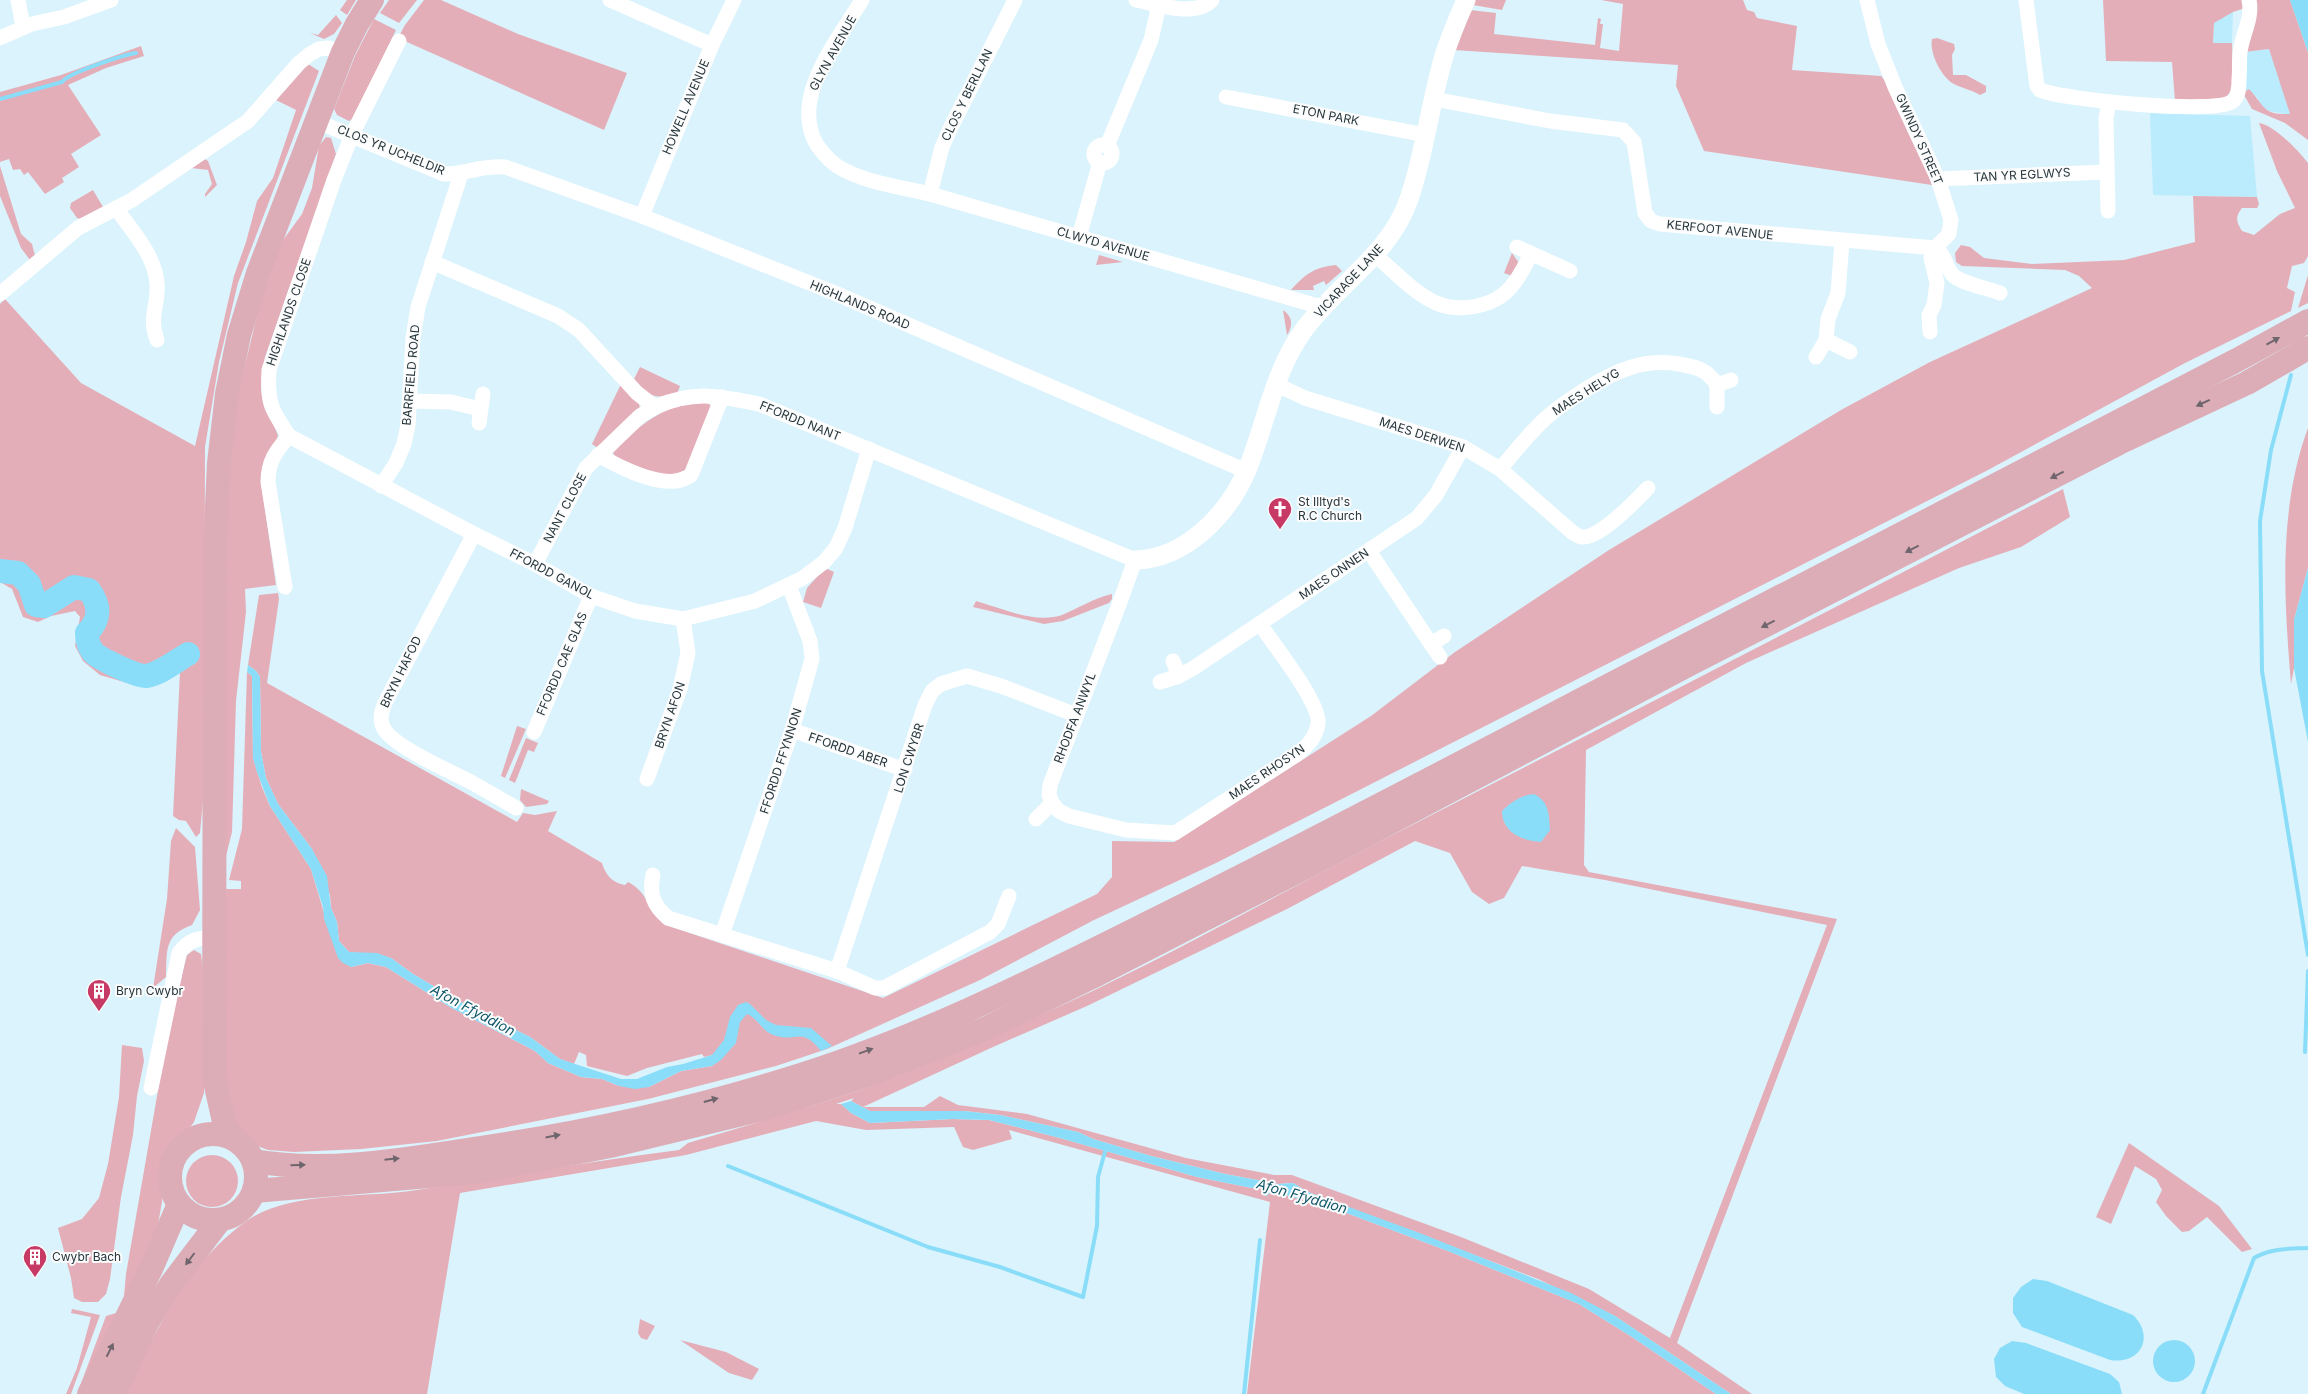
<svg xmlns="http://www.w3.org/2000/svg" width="2308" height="1394" viewBox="0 0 2308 1394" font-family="Inter,sans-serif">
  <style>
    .built { fill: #baecfd }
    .green { fill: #e4aeb8; fill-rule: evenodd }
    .water { fill: #8addf9 }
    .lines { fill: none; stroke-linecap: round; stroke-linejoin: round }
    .stream { stroke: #8addf9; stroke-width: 4 }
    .river { stroke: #8addf9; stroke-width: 24 }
    .minor { stroke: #fff; stroke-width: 15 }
    .tertiary { stroke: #fff; stroke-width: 19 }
    .primary { stroke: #ddadb7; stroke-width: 24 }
    .oneway { fill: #6f666d }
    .labels { text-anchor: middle; stroke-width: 4; stroke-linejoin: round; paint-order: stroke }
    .street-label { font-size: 12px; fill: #26363c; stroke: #fcfcfc }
    .poi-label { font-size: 12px; fill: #26363c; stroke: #fcfcfc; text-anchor: start }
    .water-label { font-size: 14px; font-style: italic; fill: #0d5568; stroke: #fcfcfc }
  </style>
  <rect width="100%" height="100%" fill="#dbf3fc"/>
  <g class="built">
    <polygon points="2233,12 2232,43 2213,43 2214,22"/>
    <polygon points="2269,49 2291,115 2269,111 2261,107 2257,97 2245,91 2245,52"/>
    <polygon points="2150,113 2250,116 2257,197 2153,195"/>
  </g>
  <g class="green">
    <polygon points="347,0 356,0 347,15 340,10"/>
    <polygon points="389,0 417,0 399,23 380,13"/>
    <polygon points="424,0 441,0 518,34 627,73 604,130 398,38 405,25"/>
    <polygon points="1475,0 1506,0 1502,10 1473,5"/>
    <path d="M1601 0H1743L1747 10 1754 12 1757 18 1797 26 1792 70 1881 76C1904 99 1921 154 1932 185L1704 151 1676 86 1678 65 1454 50 1470 10 1496 13 1494 34 1595 45 1598 18 1601 19 1600 24H1603L1600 48 1619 51 1623 4Z"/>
    <path d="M2103 0H2244L2245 8 2233 12 2214 23 2213 43H2232C2235 106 2236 100 2175 101L2172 62 2106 61Z"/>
    <path d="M2252 0H2290L2308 52V140L2285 123 2252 109 2243 93 2249 89C2265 106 2262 115 2290 114L2269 49 2245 52Z"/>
    <polygon points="336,15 342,23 334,34 324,39 310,33 318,35"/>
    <polygon points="374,19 396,30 354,118 349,121 337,115 334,109 355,56"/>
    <path d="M1937 38 1954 44 1955 49 1952 55 1953 75H1966L1986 86V92L1980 95C1972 90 1962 88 1954 84 1942 78 1929 53 1932 39Z"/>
    <polygon points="141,46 144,56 106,68 68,85 101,135 71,154 79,167 62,178 64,182 45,194 28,172 24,175 20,169 13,170 9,159 0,162 0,92 61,75"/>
    <path d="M308 64 319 71 238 283 219 362 205 447 204 789 200 833 196 837 186 821 179 820 173 816 180 672 162 681 141 687 100 675 83 661 75 646 80 617 75 611 51 616 38 622 23 617 12 589 0 582V575C23 574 25 588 34 605 54 613 68 589 88 592 103 612 91 616 84 636 86 650 92 655 104 662L105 666 123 674 149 678 185 664 188 649C176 657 163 667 150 671 127 679 103 654 90 639L102 611 99 597 91 587 75 585 43 604H38C29 582 26 569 0 567V304L5 299 81 383 195 446 234 276 246 242 257 201 273 178 296 110 276 100Z"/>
    <path d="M2259 123C2274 125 2299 151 2308 163V256L2304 263 2292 266 2287 288 2295 292 2291 311 2185 363 1988 470 1216 863 1094 920 980 980 827 1049 776 1066 648 1099 437 1141 361 1149 294 1152 268 1150 247 1142 237 1130 225 1087 224 889H241V881L229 880 242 829 247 672 252 676 253 758 262 787 270 806 311 869 331 936 351 967 368 963 386 967 450 1007 535 1051 548 1063 581 1077 602 1079 619 1086 649 1087 681 1071 712 1066V1055L704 1057 702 1054 647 1068 627 1076 587 1066 586 1055 579 1052 574 1064 560 1059 530 1037 469 1007 413 974 391 958 349 952 339 941 337 922 331 908 330 895 312 849 278 804 266 778 261 752 260 677 256 671 248 665 259 595 278 593 279 599 267 683 517 822 523 813 535 815 557 811 548 831 602 863C605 874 612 883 625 885L628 882C651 894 645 910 666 925L883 998 1097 894 1112 877V841L1174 842 1371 716 1455 652 1609 550 1841 410 1930 362 2092 288 2079 276 2065 270 1962 266 1956 262 1955 253 1961 245 1970 247 1984 258 2032 264 2124 260 2195 242 2193 196 2257 197 2259 204 2257 208H2242C2235 217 2236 221 2242 231L2254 235 2280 214 2295 208 2277 171Z"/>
    <path d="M326 137 331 138 336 154 265 357C262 373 259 390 264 406 268 417 275 425 278 436L261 482 276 585 245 589 246 612 236 701 232 832 221 876 222 553 237 398 261 299 278 247 302 214 312 188 319 146Z"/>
    <polygon points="205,159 208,161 217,185 205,197 205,194 212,184 208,170 191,168"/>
    <polygon points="0,166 21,234 32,244 35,256 30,260 21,248 0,196"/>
    <polygon points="93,190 103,207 80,219 77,218 70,208 71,203"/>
    <polygon points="1512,253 1519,263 1512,276 1504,273"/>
    <polygon points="1099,255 1123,262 1096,265"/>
    <path d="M1336 265 1342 271 1326 285 1324 281 1313 286 1314 290H1291C1305 274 1315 267 1336 265Z"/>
    <polygon points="2308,275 2308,303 2298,308"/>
    <path d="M1283 310C1293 317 1293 326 1287 335Z"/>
    <path d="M640 367 680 386 677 394C653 399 651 397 633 381Z"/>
    <polygon points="621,384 639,402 640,410 598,448 592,444"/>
    <path d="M682 403H708L712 407 688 469 668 477C654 473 619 466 613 453 638 426 649 418 682 403Z"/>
    <path d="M2308 428V568L2294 620V668L2291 684C2284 599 2278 509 2308 428Z"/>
    <path d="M2063 489 2070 517 2021 547 1959 568 1746 663 1586 750 1584 865 1589 872 1837 919 1677 1343 1752 1394H1731L1615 1316 1538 1279 1308 1192 1293 1183 1278 1184 1225 1174 1151 1156 1093 1139 1078 1132 1000 1115 964 1111H870L851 1101 854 1098 836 1104H841L851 1113 870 1123 953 1119 989 1120 1060 1138 1197 1177 1252 1188H1266L1295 1198 1309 1199 1448 1251 1579 1304 1632 1337 1716 1394H1247L1270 1202 1009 1130 1012 1139 973 1150 963 1147 954 1127 866 1130 816 1121 686 1155 460 1193 427 1394H126C155 1331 187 1264 245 1222 287 1191 360 1198 410 1191 500 1178 589 1161 679 1150L688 1143C745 1126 801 1110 857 1091 915 1071 971 1046 1027 1021 1160 963 1286 889 1416 823 1632 712 1848 601 2063 489ZM1415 841 1450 853 1472 892 1489 904 1504 898 1522 866 1605 880 1827 925 1670 1338 1589 1289 1461 1237 1292 1175H1274L1186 1158 1027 1114 958 1105 940 1096 924 1107H863L993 1047 1087 1006 1287 909Z"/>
    <polygon points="825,568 834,572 821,608 803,602 807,588"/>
    <path d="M1112 594V599L1109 603 1063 621 1044 624 973 607 976 601C1001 608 1035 624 1062 615 1079 608 1094 598 1112 594Z"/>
    <polygon points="517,726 526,729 505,778 501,776"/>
    <polygon points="526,738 538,743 534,752 528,750 515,783 509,780"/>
    <polygon points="521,789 549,801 547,804 526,807 520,800"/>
    <path d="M176 828 195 847 200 910 192 925C164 935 167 950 166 977L153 988 167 899 171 841Z"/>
    <polygon points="194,950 201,954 204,979 204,1093 194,1122 165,1162 162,1202 155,1241 79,1389 106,1316 116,1313 124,1296 126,1274 164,1056 183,971 187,955"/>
    <polygon points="122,1045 142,1048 144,1061 137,1096 133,1135 121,1197 110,1279 106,1294 98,1302 82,1302 74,1298 71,1278 58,1228 82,1219 99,1198 108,1164 119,1097"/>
    <polygon points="2129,1143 2219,1206 2252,1249 2242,1252 2207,1217 2189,1231 2182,1232 2166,1216 2156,1202 2162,1190 2156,1179 2135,1166 2111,1224 2096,1217"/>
    <circle cx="212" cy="1181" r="26"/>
    <polygon points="72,1309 100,1315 71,1394 66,1394 77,1368 91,1317 71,1313"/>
    <polygon points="640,1319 655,1326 647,1340 641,1338 638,1333"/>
    <polygon points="680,1340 726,1352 759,1369 752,1380 729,1373"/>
  </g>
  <g class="water">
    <polygon points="2290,0 2308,0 2308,52"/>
    <polygon points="2308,568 2308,742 2294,668 2294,620"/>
    <path d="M248 665 256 671 260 677 261 752 266 778 278 804 312 849 327 876 331 908 337 922 339 941 349 952 377 953 391 958 413 974 469 1007 530 1037 560 1059 621 1079H637L667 1067 683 1064 712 1055 724 1040 730 1017 738 1005 746 1002 750 1004 766 1020 776 1025 811 1028 832 1046 821 1051C800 1024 796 1045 771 1034 761 1029 757 1018 747 1014L740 1022 736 1043 721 1060 712 1066 681 1071 649 1087 635 1089 619 1086 602 1079 581 1077 548 1063 535 1051 450 1007 386 967 368 963 351 967 343 963 338 958 324 919 323 907 311 869 270 806 257 772 253 758 252 676 247 672Z"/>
    <path d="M1534 794C1549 801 1549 815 1550 830L1541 842C1522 841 1502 832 1502 811 1511 802 1521 795 1534 794Z"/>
    <polygon points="851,1101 870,1111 964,1111 1000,1115 1078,1132 1093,1139 1151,1156 1225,1174 1278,1184 1293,1183 1308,1192 1417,1232 1571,1293 1615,1316 1731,1394 1716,1394 1632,1337 1579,1304 1448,1251 1309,1199 1295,1198 1266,1188 1252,1188 1197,1177 1060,1138 989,1120 953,1119 870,1123 851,1113 841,1104"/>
    <path d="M2033 1279 2047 1281 2133 1315C2155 1336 2141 1365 2110 1360L2022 1327 2013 1313V1298L2021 1287Z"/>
    <circle cx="2174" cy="1361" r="21"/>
    <polygon points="2012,1341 2026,1343 2110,1374 2119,1382 2122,1394 2024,1394 2005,1386 1996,1377 1994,1359 2000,1348"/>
  </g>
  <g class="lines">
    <g class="stream">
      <path d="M0 99 62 82C68 73 123 55 136 53"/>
      <polyline points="2291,375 2271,450 2260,521 2262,671 2308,955"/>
      <polyline points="2305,1052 2308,971"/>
      <polyline points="728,1166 928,1247 1000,1267 1083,1297 1097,1226 1098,1177 1106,1148"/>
      <polyline points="1266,1194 1273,1187"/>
      <polyline points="1244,1394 1260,1240"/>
      <path d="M2203 1394 2254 1258C2271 1248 2289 1249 2308 1248"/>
    </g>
    <path class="river" d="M0 571 18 573 29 584 36 605 44 606 74 587 89 590C100 605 101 619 87 633 87 640 88 646 93 652 99 659 136 676 146 676 160 674 176 661 188 654"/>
    <g class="minor">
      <polyline points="18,0 23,27"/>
      <polyline points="610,0 712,45"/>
      <path d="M862 0C838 40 789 98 817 145 824 155 831 163 842 169 868 183 901 187 930 194L1321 307"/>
      <path d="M1136 0C1157 4 1195 18 1212 0"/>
      <polyline points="1867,0 1878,44 1895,87 1938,179 1951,220 1949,234 1935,248 1931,258 1937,283 1934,305 1929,315 1930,332"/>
      <path d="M2026 0 2037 86 2040 90C2063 100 2218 115 2233 101 2239 96 2239 86 2239 79 2240 70 2239 61 2240 52 2242 35 2253 18 2249 0"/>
      <polyline points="0,38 32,24 64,17 111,0"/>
      <polyline points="1226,97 1426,135"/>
      <path d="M1434 99 1550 121 1623 130 1634 142 1645 213 1651 221 1660 224 1935 248C1947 257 1944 264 1952 274 1959 283 1987 288 2000 293"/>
      <path d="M316 121 444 174C467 174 481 165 505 167L642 216 837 294 1246 471"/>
      <circle cx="1103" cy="154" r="9"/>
      <polyline points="1107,146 1151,40 1159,5"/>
      <polyline points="1938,179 2106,172"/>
      <polyline points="930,194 942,147 951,127 1015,0"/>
      <path d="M116 208C131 230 155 255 157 283 159 306 148 315 157 340"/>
      <polyline points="2108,211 2106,118 2109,102"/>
      <polyline points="642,216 712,45 734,0"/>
      <polyline points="1079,237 1100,162"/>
      <polyline points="1517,247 1570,271"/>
      <path d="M1375 255C1394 271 1414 293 1436 303 1460 313 1494 307 1511 287 1520 277 1525 265 1531 254"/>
      <path d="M432 262 558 316 579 330 637 393 655 407C695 390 718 396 759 404L1135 560 1120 602 1050 785 1049 795 1052 803 1059 811 1069 816 1126 830 1175 833 1299 753C1308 745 1316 737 1318 724 1321 703 1273 644 1260 624"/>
      <polyline points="0,294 78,228 132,200 248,121 299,63 310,54 319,49 328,48 343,52"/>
      <polyline points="1826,340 1850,352"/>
      <polyline points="1816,357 1826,340 1828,319 1838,293 1842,242"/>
      <path d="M1275 384 1305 398 1463 447 1500 469 1572 532C1575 534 1579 537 1582 537 1601 538 1635 501 1648 488"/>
      <polyline points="409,401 451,402 480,409"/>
      <polyline points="1717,407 1717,385 1731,380"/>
      <polyline points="479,423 483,394"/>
      <polyline points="289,436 474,534 535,564 591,596 635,611 683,619 755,601 803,578 824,562 836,548 845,528 869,449"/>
      <path d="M598 455C621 468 668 493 691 475L722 397"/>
      <path d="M1500 469C1515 452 1529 433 1546 418 1558 407 1572 398 1586 389 1616 371 1643 358 1679 364 1696 367 1707 369 1717 385"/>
      <polyline points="381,486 396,463 404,444 408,425 413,338 418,307 461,174"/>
      <path d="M474 534 388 697C383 706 378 719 384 729 395 747 449 771 469 781 485 790 501 799 516 808"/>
      <polyline points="1369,551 1431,644 1444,636"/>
      <polyline points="535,564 586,468 640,416 655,407"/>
      <path d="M285 587 268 482C268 461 276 451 289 436 271 409 267 403 269 370L334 180 352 135 399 41"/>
      <polyline points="1431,644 1440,657"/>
      <polyline points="1173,661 1179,676 1192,669 1417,518 1436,495 1463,447"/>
      <polyline points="1160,682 1179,676"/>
      <polyline points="792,730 905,770"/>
      <polyline points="534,732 591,596"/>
      <polyline points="647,779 680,689 688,653 683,619"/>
      <polyline points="1036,819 1052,803"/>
      <path d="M653 875C649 894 653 905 668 918L837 971 875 988H884L990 932 998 924 1009 896"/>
      <polyline points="722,935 792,730 812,659 810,641 789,586"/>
      <polyline points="837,971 925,705 932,691 941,684 967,676 1001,686 1076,715"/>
      <path d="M151 1088 179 953C188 940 198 938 213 937"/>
    </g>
    <path class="tertiary" d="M1135 560C1185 559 1228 515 1247 470 1266 424 1273 373 1303 331 1336 285 1390 255 1409 199 1425 153 1430 103 1444 56 1450 37 1458 18 1466 0"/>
    <g class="primary">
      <circle cx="213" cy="1177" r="43"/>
      <polyline points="235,1139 225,1126 214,1077 215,549 219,463 227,394 239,335 258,273 343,52 357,24 372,0"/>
      <path d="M254 1161C327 1174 407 1159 480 1148 584 1133 688 1110 788 1079 916 1040 1036 979 1156 919 1299 848 1440 774 1581 700 1799 585 2018 472 2237 360L2308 321"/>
      <polyline points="254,1191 476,1172 610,1146 767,1108 876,1072 985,1029 1092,977 1306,867 1690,664 2119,443 2247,383 2308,348"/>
      <polyline points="89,1394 151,1269 179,1204"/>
      <polyline points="114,1394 148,1321 172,1283 220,1220"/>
    </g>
  </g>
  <defs><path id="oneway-solid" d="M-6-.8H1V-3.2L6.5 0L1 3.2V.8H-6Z" transform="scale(1.25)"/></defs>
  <g class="oneway">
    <use href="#oneway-solid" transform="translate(2273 341) rotate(-29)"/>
    <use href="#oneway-solid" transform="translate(2203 403) rotate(155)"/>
    <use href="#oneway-solid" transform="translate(2057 475) rotate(153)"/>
    <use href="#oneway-solid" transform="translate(1912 549) rotate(153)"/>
    <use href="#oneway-solid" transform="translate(1768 624) rotate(153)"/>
    <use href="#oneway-solid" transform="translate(866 1051) rotate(-20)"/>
    <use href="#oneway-solid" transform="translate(711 1100) rotate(-15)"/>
    <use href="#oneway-solid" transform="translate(553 1136) rotate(-11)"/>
    <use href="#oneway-solid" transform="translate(392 1159) rotate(-6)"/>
    <use href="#oneway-solid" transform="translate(298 1165) rotate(-1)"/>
    <use href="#oneway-solid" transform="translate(190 1259) rotate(127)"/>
    <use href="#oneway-solid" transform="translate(110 1350) rotate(-63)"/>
  </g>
  <defs>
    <g id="church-pin" transform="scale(1.25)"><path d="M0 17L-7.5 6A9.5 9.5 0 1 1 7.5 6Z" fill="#c83a66" stroke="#fcfcfc"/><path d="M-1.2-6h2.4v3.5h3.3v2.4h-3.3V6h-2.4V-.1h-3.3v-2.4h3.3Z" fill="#fff"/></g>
    <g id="building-pin" transform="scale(1.25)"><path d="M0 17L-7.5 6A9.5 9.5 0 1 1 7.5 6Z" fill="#c83a66" stroke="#fcfcfc"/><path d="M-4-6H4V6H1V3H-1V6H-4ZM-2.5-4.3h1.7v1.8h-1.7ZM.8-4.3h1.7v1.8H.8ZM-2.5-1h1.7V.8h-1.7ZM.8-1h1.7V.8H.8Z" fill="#fff"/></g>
  </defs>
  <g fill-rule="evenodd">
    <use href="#church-pin" x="1280" y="509"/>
    <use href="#building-pin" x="99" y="991"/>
    <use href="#building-pin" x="35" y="1257"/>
  </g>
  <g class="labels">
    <g class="street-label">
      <text transform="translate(833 53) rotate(-61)" y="4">GLYN AVENUE</text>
      <text transform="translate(967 95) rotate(-64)" y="4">CLOS Y BERLLAN</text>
      <text transform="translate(686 107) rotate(-67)" y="4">HOWELL AVENUE</text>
      <text transform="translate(1326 115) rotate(11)" y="4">ETON PARK</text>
      <text transform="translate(1919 139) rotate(66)" y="4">GWINDY STREET</text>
      <text transform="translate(391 150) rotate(22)" y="4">CLOS YR UCHELDIR</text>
      <text transform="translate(2022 175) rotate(-3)" y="4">TAN YR EGLWYS</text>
      <text transform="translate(1720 230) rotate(6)" y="4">KERFOOT AVENUE</text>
      <text transform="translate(1103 244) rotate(16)" y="4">CLWYD AVENUE</text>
      <text transform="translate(1349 281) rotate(-47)" y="4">VICARAGE LANE</text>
      <text transform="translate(860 305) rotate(23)" y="4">HIGHLANDS ROAD</text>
      <text transform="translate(289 312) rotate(-71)" y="4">HIGHLANDS CLOSE</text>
      <text transform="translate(411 375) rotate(-85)" y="4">BARRFIELD ROAD</text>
      <text transform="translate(1586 392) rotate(-32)" y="4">MAES HELYG</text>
      <text transform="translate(800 421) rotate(22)" y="4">FFORDD NANT</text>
      <text transform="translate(1422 435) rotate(18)" y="4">MAES DERWEN</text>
      <text transform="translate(565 508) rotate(-62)" y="4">NANT CLOSE</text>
      <text transform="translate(552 574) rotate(28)" y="4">FFORDD GANOL</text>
      <text transform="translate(1334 574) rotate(-34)" y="4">MAES ONNEN</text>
      <text transform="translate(562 664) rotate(-67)" y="4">FFORDD CAE GLAS</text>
      <text transform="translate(401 672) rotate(-64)" y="4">BRYN HAFOD</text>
      <text transform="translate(670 715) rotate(-71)" y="4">BRYN AFON</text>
      <text transform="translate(1075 718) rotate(-69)" y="4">RHODFA ANWYL</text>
      <text transform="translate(848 750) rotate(19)" y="4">FFORDD ABER</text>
      <text transform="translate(909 758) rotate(-72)" y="4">LON CWYBR</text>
      <text transform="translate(781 761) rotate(-72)" y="4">FFORDD FFYNNON</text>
      <text transform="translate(1267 772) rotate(-34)" y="4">MAES RHOSYN</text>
    </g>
    <g class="poi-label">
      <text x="1298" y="506">St Illtyd's<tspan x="1298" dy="14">R.C Church</tspan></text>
      <text x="116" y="995">Bryn Cwybr</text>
      <text x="52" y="1261">Cwybr Bach</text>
    </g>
    <g class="water-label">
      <text transform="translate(473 1010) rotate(28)" y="5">Afon Ffyddion</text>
      <text transform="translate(1302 1196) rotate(16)" y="5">Afon Ffyddion</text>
    </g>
  </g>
</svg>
